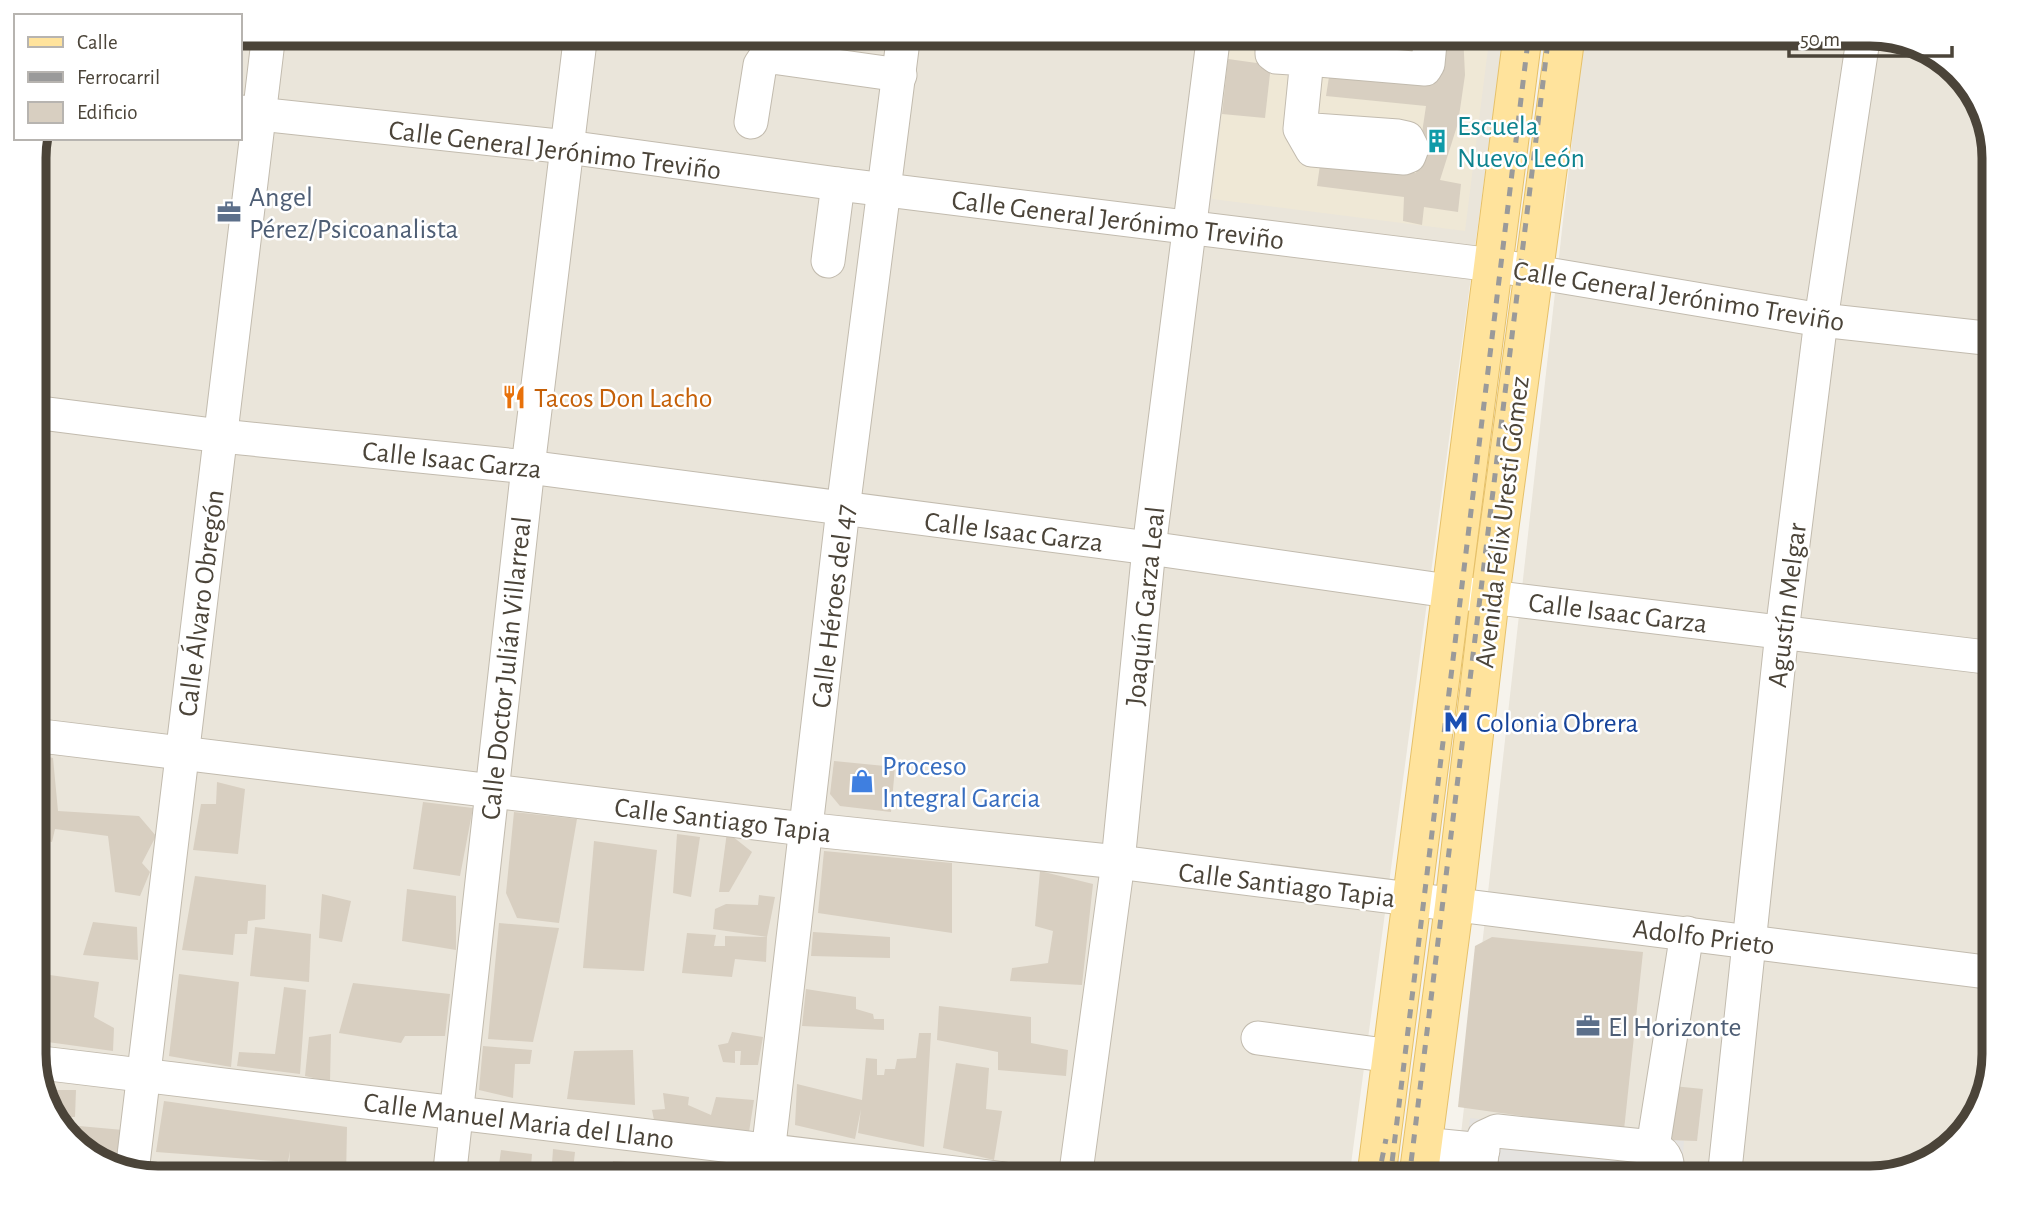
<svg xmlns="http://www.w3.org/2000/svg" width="2027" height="1212" viewBox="0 0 2027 1212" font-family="'Alegreya Sans',sans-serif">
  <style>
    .residential { fill: #eae5da }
    .education { fill: #efe8d6 }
    .parking { fill: #e5e3e0 }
    .building { fill: #d8cfc1 }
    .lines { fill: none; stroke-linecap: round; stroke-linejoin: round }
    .minor-casing { stroke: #c2bbae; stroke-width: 35 }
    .major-casing { stroke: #e6c16a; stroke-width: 40 }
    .minor { stroke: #fff; stroke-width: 33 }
    .major { stroke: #ffe39c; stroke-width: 38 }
    .rail { stroke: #9a9a9a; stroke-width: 5; stroke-dasharray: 9 9; stroke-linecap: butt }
    .labels { text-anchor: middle; stroke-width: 5; stroke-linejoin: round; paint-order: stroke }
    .culture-label { font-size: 28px; fill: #0d838f; stroke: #fff; text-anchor: start }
    .street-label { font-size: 28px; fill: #4b4439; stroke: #fff }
    .service-label { font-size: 28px; fill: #4e5e75; stroke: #fff; text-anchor: start }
    .food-label { font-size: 28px; fill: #c56008; stroke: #fff; text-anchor: start }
    .transit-label { font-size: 28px; fill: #164399; stroke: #fff; text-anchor: start }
    .shop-label { font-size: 28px; fill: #366cbe; stroke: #fff; text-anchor: start }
    .rim { fill: none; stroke: #4b4439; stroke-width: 9 }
  </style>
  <rect width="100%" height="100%" fill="#f6f3ec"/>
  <g class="residential">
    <polygon points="240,33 1504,33 1349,1179 158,1179 95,1162 50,1117 34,1062 33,150 39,138 240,138"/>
    <polygon points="1584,33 1869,33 1932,50 1977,95 1994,150 1994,1055 1977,1117 1931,1162 1870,1179 1456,1179"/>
  </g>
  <polygon class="education" points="1231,33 1490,33 1465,231 1212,199"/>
  <polygon class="parking" points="1470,1118 1684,1141 1681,1179 1463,1179"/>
  <g class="building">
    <polygon points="1434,33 1463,33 1465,75 1458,123 1440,180 1461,184 1458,212 1424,207 1422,225 1403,221 1404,197 1317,186 1321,158 1416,173 1426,106 1326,96 1331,64 1428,74"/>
    <polygon points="1228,59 1271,65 1265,118 1222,114"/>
    <polygon points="33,753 53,758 58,811 139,816 156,836 142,863 150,872 140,896 115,892 108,836 55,829 52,842 33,838"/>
    <polygon points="834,761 895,767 891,812 840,806 830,794"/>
    <polygon points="217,782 245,789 238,854 193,850 201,804 216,804"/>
    <polygon points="423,802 473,808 460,876 413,869"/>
    <polygon points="514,812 577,819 559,923 517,918 506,893"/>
    <polygon points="727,832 752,852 729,892 719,892"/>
    <polygon points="677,834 700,837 691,897 673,893"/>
    <polygon points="594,841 657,850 644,971 583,968"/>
    <polygon points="824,851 952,863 952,933 818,913"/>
    <polygon points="1040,871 1093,884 1082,985 1010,981 1012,968 1048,963 1053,931 1035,926"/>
    <polygon points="195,876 266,885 265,919 248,921 247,934 235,934 233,955 182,950"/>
    <polygon points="407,889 456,896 456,950 402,941"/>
    <polygon points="322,894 351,901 342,942 319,938"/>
    <polygon points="759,895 775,897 767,937 713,929 715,909 726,904 758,905"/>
    <polygon points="93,922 137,927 138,960 83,955"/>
    <polygon points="499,923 559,928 533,1042 488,1039"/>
    <polygon points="255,927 311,934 309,982 250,976"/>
    <polygon points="813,932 890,937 890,958 811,956"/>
    <polygon points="687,933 716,935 714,946 725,946 725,936 767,937 766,962 735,959 732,977 682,973"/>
    <polygon points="1492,937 1643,952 1624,1130 1458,1107 1475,946"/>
    <polygon points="43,974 99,982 94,1017 114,1028 113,1051 33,1040 33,1019"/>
    <polygon points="179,974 239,982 231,1067 169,1056"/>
    <polygon points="353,983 450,994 445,1036 405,1036 401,1043 339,1033"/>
    <polygon points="284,987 306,990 300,1074 237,1066 239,1052 275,1054"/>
    <polygon points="806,989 856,997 856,1009 873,1014 874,1019 884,1019 884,1030 802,1026"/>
    <polygon points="939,1006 1031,1017 1031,1043 1068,1050 1066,1076 998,1070 998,1052 937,1040"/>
    <polygon points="732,1032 763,1037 758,1065 740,1065 741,1051 735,1051 735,1063 723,1062 718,1045 728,1043"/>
    <polygon points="919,1033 931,1033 924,1147 858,1133 861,1109 855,1139 795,1125 797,1084 862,1100 866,1058 877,1059 877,1075 884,1075 885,1069 895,1069 897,1059 916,1058"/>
    <polygon points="331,1034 330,1082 305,1076 309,1037"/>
    <polygon points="483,1046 532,1050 530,1064 515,1064 513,1098 479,1090"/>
    <polygon points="633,1050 635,1105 567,1099 574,1051"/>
    <polygon points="956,1063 989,1068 986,1109 1002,1111 994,1160 943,1148"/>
    <polygon points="1673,1086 1703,1089 1697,1141 1668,1140"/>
    <polygon points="51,1090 76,1090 75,1117 51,1117"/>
    <polygon points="663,1093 689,1097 688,1105 711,1115 716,1097 754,1100 749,1132 655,1125 652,1110 665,1109"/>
    <polygon points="164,1101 347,1127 346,1179 288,1179 290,1151 288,1162 156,1152"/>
    <polygon points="68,1125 123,1130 116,1168 95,1162 67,1134"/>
    <polygon points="553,1149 575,1152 572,1179 551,1179"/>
    <polygon points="501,1150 532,1154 530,1179 497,1179"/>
    <polygon points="613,1161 655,1164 653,1179 612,1179"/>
    <polygon points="678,1166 715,1178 715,1179 677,1179"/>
  </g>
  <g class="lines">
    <g class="minor-casing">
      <g id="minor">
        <polyline points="1272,33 1272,54 1276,57 1307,59 1300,129 1312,150 1404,158 1409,156 1412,148 1407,138 1398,136 1300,129"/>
        <polyline points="1307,59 1425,69 1428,64 1431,33"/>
        <polyline points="240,112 567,147 838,184 1493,265 1821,320 1994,339"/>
        <polyline points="751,122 760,65 764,59 772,57 900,75"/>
        <polyline points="828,261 838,184"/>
        <polyline points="33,412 221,436 528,467 1149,548 1490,597 1994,658"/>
        <polyline points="33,735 804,829 1118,862 1994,973"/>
        <polyline points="1258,1038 1392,1056"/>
        <polyline points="33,1062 1005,1179"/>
        <polyline points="1422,1144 1483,1150"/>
        <polyline points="1653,1147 1687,933"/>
        <polyline points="1419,1170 1479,1175"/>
        <polyline points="132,1172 269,33"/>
        <polyline points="449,1179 528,467 581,33"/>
        <polyline points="765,1179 843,509 904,33"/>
        <polyline points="1075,1179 1118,862 1149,548 1214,33"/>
        <path d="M1479 1179 1484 1137 1497 1131 1653 1147C1668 1154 1669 1163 1666 1179"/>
        <polyline points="1724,1179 1782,632 1821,320 1864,33"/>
      </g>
    </g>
    <g class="major-casing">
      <g id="major">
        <polyline points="1376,1179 1523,33"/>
        <polyline points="1418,1179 1454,906 1490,597 1566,33"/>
      </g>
    </g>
    <use href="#minor" class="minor"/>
    <use href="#major" class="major"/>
    <g class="rail">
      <polyline points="1378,1179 1386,1139"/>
      <polyline points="1390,1179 1529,33"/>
      <polyline points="1409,1179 1549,33"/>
    </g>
  </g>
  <defs>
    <g id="building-bare" transform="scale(1.89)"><path d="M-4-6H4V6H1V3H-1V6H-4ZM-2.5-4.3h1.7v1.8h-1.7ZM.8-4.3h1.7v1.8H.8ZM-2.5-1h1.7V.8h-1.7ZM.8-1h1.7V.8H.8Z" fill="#0f9aa8" stroke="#fff" stroke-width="2.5" paint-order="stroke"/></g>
    <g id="office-bare" transform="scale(1.89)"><path d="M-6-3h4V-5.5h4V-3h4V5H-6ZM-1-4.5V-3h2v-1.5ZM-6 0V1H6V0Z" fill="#5c6f8a" stroke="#fff" stroke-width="2.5" paint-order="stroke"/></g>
    <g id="restaurant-bare" transform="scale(1.89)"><path d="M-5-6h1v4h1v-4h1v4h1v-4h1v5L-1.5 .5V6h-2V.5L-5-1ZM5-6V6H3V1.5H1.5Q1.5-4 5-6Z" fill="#e8710a" stroke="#fff" stroke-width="2.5" paint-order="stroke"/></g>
    <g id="metro-bare" transform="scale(1.89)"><path d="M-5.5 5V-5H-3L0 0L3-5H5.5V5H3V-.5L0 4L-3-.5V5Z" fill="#1a4fb4" stroke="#fff" stroke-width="2.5" paint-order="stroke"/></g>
    <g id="shop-bare" transform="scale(1.89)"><path d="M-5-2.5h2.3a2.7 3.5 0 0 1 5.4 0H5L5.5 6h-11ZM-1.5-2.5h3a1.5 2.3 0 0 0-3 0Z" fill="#3f7fe0" stroke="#fff" stroke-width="2.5" paint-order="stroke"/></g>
  </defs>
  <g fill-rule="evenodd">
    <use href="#building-bare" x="1437" y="141"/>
    <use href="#office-bare" x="229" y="212"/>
    <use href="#restaurant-bare" x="514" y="397"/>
    <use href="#metro-bare" x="1456" y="722"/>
    <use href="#shop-bare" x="862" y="781"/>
    <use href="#office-bare" x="1588" y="1026"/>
  </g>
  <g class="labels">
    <g class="culture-label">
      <text x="1457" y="135">Escuela<tspan x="1457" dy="32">Nuevo León</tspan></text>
    </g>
    <g class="street-label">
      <text transform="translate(555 149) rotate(7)" y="10">Calle General Jerónimo Treviño</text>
      <text transform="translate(1118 219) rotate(7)" y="10">Calle General Jerónimo Treviño</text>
      <text transform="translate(1679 295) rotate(9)" y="10">Calle General Jerónimo Treviño</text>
      <text transform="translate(452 459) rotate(6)" y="10">Calle Isaac Garza</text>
      <text transform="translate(1501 522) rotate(-83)" y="10">Avenida Félix Uresti Gómez</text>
      <text transform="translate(1014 531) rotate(7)" y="10">Calle Isaac Garza</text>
      <text transform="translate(200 603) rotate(-83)" y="10">Calle Álvaro Obregón</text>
      <text transform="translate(1786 605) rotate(-83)" y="10">Agustín Melgar</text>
      <text transform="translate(832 606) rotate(-83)" y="10">Calle Héroes del 47</text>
      <text transform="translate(1144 606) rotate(-84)" y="10">Joaquín Garza Leal</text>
      <text transform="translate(1618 612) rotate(7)" y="10">Calle Isaac Garza</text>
      <text transform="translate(505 668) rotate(-84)" y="10">Calle Doctor Julián Villarreal</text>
      <text transform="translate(723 819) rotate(7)" y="10">Calle Santiago Tapia</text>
      <text transform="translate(1287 884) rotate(7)" y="10">Calle Santiago Tapia</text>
      <text transform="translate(1704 936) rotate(7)" y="10">Adolfo Prieto</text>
      <text transform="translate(519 1120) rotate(7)" y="10">Calle Manuel Maria del Llano</text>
    </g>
    <g class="service-label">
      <text x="249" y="206">Angel<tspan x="249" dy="32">Pérez/Psicoanalista</tspan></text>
      <text x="1608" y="1036">El Horizonte</text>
    </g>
    <g class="food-label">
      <text x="534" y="407">Tacos Don Lacho</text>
    </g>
    <g class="transit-label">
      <text x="1476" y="732">Colonia Obrera</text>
    </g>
    <g class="shop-label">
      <text x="882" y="775">Proceso<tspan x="882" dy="32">Integral Garcia</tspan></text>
    </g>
  </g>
  <path d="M0 0H2027V1212H0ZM158 46H1870A112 112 0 0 1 1982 158V1054A112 112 0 0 1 1870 1166H158A112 112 0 0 1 46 1054V158A112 112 0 0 1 158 46Z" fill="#fff" fill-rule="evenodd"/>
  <path class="rim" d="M158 46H1870A112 112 0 0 1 1982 158V1054A112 112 0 0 1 1870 1166H158A112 112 0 0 1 46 1054V158A112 112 0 0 1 158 46Z"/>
  <rect x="14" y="14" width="228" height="126" fill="#ffffff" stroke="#b7b4b0" stroke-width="2"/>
  <rect x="28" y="37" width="35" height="10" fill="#ffe39c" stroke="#b7b4b0" stroke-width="2"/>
  <text x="77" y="49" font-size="21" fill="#4b4439">Calle</text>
  <rect x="28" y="72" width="35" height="10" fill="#9a9a9a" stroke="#b7b4b0" stroke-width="2"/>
  <text x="77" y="84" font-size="21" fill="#4b4439">Ferrocarril</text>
  <rect x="28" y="102" width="35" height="21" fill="#d8cfc1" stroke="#b7b4b0" stroke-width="2"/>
  <text x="77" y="119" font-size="21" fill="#4b4439">Edificio</text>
  <path d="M1789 46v10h163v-10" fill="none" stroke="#4b4439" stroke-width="3.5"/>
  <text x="1800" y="46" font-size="21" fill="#4b4439" stroke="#ffffff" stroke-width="5" paint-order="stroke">50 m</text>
</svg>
